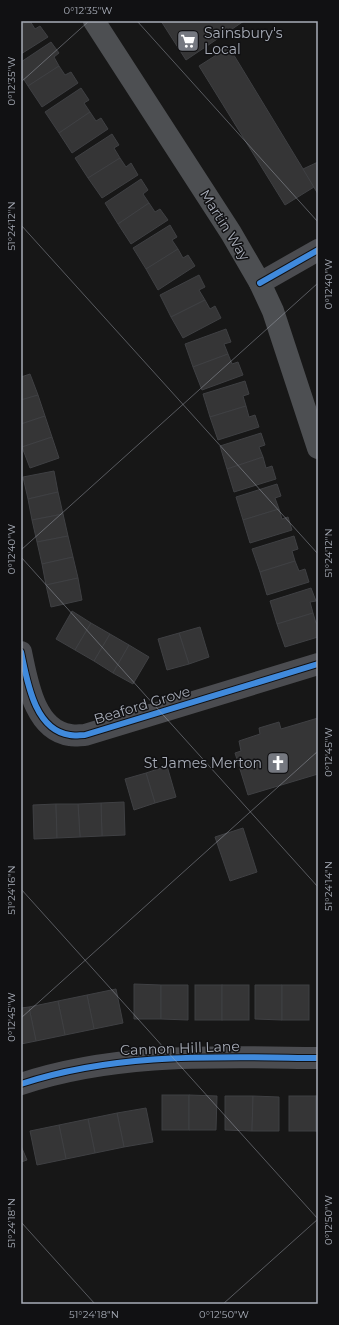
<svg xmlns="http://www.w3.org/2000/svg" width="339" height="1325" viewBox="0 0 339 1325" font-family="Montserrat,sans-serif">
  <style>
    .building { fill: #353536; stroke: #3f4043 }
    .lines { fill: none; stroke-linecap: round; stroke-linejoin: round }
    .minor { stroke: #4b4c50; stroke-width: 22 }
    .major { stroke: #4d4f52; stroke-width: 22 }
    .cycleway-casing { stroke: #111113; stroke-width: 8 }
    .cycleway { stroke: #408adc; stroke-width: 6 }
    .ticks { fill: none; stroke: #a8adb8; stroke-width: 1; stroke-opacity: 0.45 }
    .labels { text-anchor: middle; stroke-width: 3; stroke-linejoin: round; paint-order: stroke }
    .poi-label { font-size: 14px; fill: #a8adb8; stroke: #111113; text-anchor: start }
    .street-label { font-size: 14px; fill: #a8adb8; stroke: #111113 }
    .neatline { fill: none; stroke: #a8adb8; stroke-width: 1.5 }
    .ticks-label { font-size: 10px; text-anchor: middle; fill: #a8adb8 }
  </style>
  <rect width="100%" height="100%" fill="#171717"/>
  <g class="building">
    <polygon points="27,21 30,21 35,29 40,26 48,37 21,54 21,25"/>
    <polygon points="161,21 244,21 186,60"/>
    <polygon points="51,42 59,53 54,57 59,66 28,86 21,75 21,62"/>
    <polygon points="229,47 314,187 285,205 199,66"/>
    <polygon points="59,66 65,75 71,72 78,83 42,107 28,86"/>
    <polygon points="81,88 89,100 84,103 90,112 59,133 45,112"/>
    <polygon points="90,112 96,121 101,118 108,129 72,153 59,133"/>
    <polygon points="112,134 119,145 114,148 120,158 88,178 75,158"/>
    <polygon points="120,158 126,167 131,163 138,175 102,198 88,178"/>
    <polygon points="318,162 318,194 303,169"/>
    <polygon points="141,179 148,190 143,194 149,203 118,224 105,203"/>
    <polygon points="149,203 155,212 160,209 168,220 131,244 118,224"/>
    <polygon points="170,225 177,237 172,240 178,249 146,269 133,248"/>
    <polygon points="178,249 183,258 188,255 195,266 158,290 146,269"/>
    <polygon points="199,275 205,287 199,290 205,300 171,317 160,295"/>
    <polygon points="205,300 210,309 215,306 221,318 183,338 171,317"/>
    <polygon points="226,329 231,342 224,344 228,354 193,367 185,344"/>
    <polygon points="228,354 232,364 238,362 243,375 202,390 193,367"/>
    <polygon points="30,374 38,395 21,400 21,377"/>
    <polygon points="245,381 249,394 243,396 246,406 210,417 203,394"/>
    <polygon points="38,395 45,416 21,424 21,400"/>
    <polygon points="246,406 249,417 255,415 259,427 218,440 210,417"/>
    <polygon points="45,416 52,437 22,447 21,443 21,424"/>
    <polygon points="261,433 265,445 259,447 263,457 227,469 220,446"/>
    <polygon points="52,437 59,458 30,468 22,447"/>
    <polygon points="263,457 266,468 272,466 276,479 234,492 227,469"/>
    <polygon points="54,471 58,492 28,499 23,477"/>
    <polygon points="277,484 281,496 275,498 279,509 243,520 236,497"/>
    <polygon points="58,492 63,514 32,520 28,499"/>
    <polygon points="279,509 282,519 288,517 292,530 250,543 243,520"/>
    <polygon points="63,514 68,536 37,542 32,520"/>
    <polygon points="68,536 73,557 42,564 37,542"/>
    <polygon points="294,536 298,549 292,551 295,561 260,572 252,549"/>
    <polygon points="73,557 78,578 46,585 42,564"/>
    <polygon points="295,561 299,571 305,569 309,582 267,595 260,572"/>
    <polygon points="78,578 82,600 51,607 46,585"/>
    <polygon points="311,588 316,601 310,602 313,613 277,624 270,601"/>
    <polygon points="72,611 91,623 75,650 56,639"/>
    <polygon points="313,613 316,623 318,623 318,637 285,647 277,624"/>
    <polygon points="91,623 110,634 94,661 75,650"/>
    <polygon points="200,627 209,657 189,664 179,633"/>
    <polygon points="179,633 189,664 167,670 158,639"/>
    <polygon points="110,634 129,645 113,673 94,661"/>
    <polygon points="129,645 149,657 133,684 113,673"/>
    <polygon points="318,718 318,774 248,795 235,753 241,751 239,741 260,734 259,728 279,722 281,729"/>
    <polygon points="167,766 176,797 155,803 146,773"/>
    <polygon points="146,773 155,803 134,810 125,779"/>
    <polygon points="124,802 125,835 102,836 101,803"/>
    <polygon points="101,803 102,836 80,837 78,804"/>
    <polygon points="56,804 57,838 34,839 33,805"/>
    <polygon points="56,804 78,804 80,837 57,838"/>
    <polygon points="243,828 257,872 230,881 215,837"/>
    <polygon points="134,984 161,985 161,1019 134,1019"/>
    <polygon points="161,985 188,985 188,1020 161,1019"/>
    <rect x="195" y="985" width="27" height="35"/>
    <rect x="222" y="985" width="27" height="35"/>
    <polygon points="255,985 282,985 282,1020 255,1019"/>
    <rect x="282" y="985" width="27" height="35"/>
    <polygon points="116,989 123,1023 94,1029 87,995"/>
    <polygon points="87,995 94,1029 65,1035 58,1001"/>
    <polygon points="58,1001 65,1035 36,1041 29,1007"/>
    <polygon points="29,1007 36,1041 21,1044 21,1008"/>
    <rect x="162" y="1095" width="27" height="35"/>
    <polygon points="189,1095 217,1096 216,1130 189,1130"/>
    <polygon points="225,1096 253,1096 252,1131 225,1130"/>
    <polygon points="253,1096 279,1097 279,1131 252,1131"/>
    <rect x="289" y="1096" width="27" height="35"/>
    <rect x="316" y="1096" width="2" height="35"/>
    <polygon points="146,1108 153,1142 124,1147 117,1113"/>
    <polygon points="117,1113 124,1147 95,1153 88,1119"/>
    <polygon points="88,1119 95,1153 66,1159 59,1125"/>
    <polygon points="59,1125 66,1159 37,1165 30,1131"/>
    <polygon points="21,1146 27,1160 21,1162"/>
  </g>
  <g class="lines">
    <g class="minor">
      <polyline points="260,283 318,250"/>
      <path d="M21 652C27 680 34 730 70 735 74 736 80 735 85 735L318 664"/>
      <path d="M21 1084C118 1052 217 1057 318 1058"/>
    </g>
    <polyline class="major" points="94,21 231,233 260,283 273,311 318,448"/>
    <g class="cycleway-casing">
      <g id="cycleway">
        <polyline points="260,283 318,250"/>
        <path d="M21 652C27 680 34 730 70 735 74 736 80 735 85 735L318 664"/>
        <path d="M21 1084C118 1052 217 1057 318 1058"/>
      </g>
    </g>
    <use href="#cycleway" class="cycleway"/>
  </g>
  <path class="ticks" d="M137 21 318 222M21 82 89 21M21 225 318 554M21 550 318 283M21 557 318 887M21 889 318 1219M21 1018 318 751M21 1222 95 1304M223 1304 318 1219"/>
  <defs>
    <g id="supermarket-square" transform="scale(1.15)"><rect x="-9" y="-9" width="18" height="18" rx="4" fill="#757880" stroke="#111113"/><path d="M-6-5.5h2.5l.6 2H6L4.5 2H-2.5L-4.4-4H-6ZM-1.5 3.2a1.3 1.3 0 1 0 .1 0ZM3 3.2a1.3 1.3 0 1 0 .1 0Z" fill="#fff"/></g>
    <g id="church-square" transform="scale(1.15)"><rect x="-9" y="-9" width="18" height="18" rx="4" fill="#757880" stroke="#111113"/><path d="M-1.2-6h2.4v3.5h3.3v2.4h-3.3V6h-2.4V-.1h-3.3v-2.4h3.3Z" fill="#fff"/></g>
  </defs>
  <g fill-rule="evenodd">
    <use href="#supermarket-square" x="188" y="41"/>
    <use href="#church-square" x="278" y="763"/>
  </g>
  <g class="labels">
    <g class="poi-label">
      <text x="204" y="38">Sainsbury's<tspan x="204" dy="16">Local</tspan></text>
      <text x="262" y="768" text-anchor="end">St James Merton</text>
    </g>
    <g class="street-label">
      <text transform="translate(225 225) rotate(58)" y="5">Martin Way</text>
      <text transform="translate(142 705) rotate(-17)" y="5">Beaford Grove</text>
      <text transform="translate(180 1048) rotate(-2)" y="5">Cannon Hill Lane</text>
    </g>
  </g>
  <rect width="339" height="1325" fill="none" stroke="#111113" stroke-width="44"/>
  <rect x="22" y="22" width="295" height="1281" class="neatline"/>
  <g class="ticks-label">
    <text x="88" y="14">0°12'35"W</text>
    <text transform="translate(11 81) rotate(-90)" y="4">0°12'35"W</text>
    <text transform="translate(11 226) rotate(-90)" y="4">51°24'12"N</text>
    <text transform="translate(328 284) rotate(-90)" y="4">0°12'40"W</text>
    <text transform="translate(11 549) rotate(-90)" y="4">0°12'40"W</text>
    <text transform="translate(328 553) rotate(-90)" y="4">51°24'12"N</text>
    <text transform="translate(328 752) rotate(-90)" y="4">0°12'45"W</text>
    <text transform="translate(328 886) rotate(-90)" y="4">51°24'14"N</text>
    <text transform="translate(11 890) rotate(-90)" y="4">51°24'16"N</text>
    <text transform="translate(11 1017) rotate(-90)" y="4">0°12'45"W</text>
    <text transform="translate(328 1220) rotate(-90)" y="4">0°12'50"W</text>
    <text transform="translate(11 1223) rotate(-90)" y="4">51°24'18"N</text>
    <text x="94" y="1318">51°24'18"N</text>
    <text x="224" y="1318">0°12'50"W</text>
  </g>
</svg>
